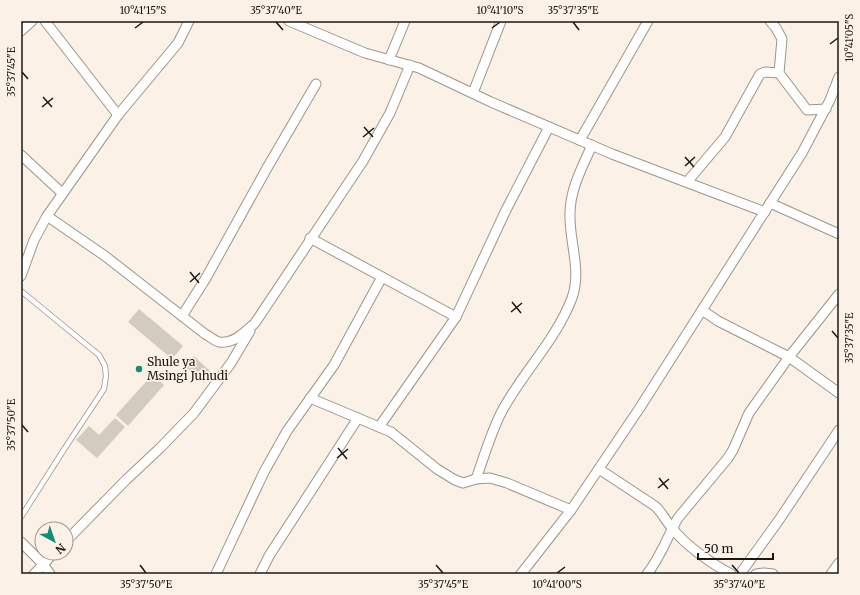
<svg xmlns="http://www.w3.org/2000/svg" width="860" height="595" viewBox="0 0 860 595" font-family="Merriweather,serif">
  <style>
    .building { fill: #d4cbc0 }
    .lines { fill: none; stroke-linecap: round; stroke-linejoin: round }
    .service-casing { stroke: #9d948a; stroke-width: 6 }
    .minor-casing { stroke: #9d948a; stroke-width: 11 }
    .service { stroke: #fff; stroke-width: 4.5 }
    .minor { stroke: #fff; stroke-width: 9 }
    .ticks { fill: none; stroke: #1b1814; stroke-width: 1.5 }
    .poi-dot { fill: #108f75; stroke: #fbf1e6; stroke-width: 1.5 }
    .labels { text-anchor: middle; stroke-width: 3.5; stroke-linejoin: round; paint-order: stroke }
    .poi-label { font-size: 12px; fill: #1b1814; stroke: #fbf1e6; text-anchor: start }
    .neatline { fill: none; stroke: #1b1814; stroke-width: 1.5 }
    .ticks-label { font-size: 10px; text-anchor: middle; fill: #1b1814 }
  </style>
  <rect width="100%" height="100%" fill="#fbf1e6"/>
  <g class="building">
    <polygon points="139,309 183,346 172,359 128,322"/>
    <polygon points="194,356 213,374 204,383 185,366"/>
    <polygon points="153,374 164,385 128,426 116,415"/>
    <polygon points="115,418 125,427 97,458 76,440 89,426 99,435"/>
  </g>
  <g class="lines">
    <g class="service-casing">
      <polyline id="service" points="21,291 99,355 105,366 106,376 104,389 63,451 21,517"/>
    </g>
    <g class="minor-casing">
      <g id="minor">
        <polyline points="45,21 118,115"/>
        <polyline points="289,21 365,53 419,68 491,102 612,154 765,212"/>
        <polyline points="770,21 776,28 782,39 779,73 807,110 826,109"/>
        <polyline points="21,31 32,21"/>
        <polyline points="389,60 405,21"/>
        <polyline points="473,93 501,21"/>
        <polyline points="580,140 648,21"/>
        <polyline points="21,155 62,193"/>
        <polyline points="687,182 725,137 760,74 765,72 779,73"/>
        <polyline points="770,203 839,234"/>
        <path d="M47 216 105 256 205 334C209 336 215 341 219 342 234 344 245 332 255 323L363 161 390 113 410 65"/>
        <polyline points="310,238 456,317"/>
        <polyline points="21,276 34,240 47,216 118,115 178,43 189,21"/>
        <polyline points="702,310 718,321 789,357 839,393"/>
        <polyline points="182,316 206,278 267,168 316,84"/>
        <polyline points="310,398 391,432 437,469 455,480 463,483 476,479 490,478 507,483 571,510"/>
        <polyline points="379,427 456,317 506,210 549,127"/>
        <path d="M599 469 655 506C662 512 665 520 672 528 685 545 712 564 731 574"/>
        <path d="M476 479C484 457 491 432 502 411 523 372 556 340 572 298 582 270 569 242 570 214 570 189 582 168 592 145"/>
        <polyline points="66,541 126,480 160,448 194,413 231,363 250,331"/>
        <polyline points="21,542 43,564 50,574"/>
        <polyline points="34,574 54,553"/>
        <polyline points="216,574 264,472 287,431 334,365 382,277"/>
        <polyline points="260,574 269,556 358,418"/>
        <polyline points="521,574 571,510 639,409 802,153 830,100 839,77"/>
        <path d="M647 574C661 557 667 537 678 518L728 458 733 450 749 413 789 357 839 294"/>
        <polyline points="740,574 779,520 839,430"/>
        <polyline points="756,574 764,573 773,574"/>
        <polyline points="831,574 839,563"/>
      </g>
    </g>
    <use href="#service" class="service"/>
    <use href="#minor" class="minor"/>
  </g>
  <path class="ticks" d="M276 22 283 30M573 22 579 30M135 28 143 22M492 28 500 22M830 44 838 38M22 72 28 79M43 97 52 107M42 107 53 98M364 127 373 137M363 137 374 128M685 157 694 167M685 166 695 157M190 272 199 283M190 282 200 273M512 302 521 313M511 312 522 303M832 331 838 338M22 425 28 432M338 448 347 459M337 458 348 449M659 478 668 489M658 488 669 479M140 565 146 573M436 565 443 573M732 565 739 573M557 573 565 567"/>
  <circle class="poi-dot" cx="139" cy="369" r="4"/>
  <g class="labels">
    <g class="poi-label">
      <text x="147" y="366">Shule ya<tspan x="147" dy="14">Msingi Juhudi</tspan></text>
    </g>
  </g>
  <rect width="860" height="595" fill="none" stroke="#fbf1e6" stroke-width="44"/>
  <g transform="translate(54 541) rotate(140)"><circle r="19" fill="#fbf1e6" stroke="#a19a92"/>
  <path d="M0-3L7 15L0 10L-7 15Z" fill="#108f75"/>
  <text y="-6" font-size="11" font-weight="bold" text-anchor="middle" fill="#1b1814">N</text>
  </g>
  <path d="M698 553v6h75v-6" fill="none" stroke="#1b1814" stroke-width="2"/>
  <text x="704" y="553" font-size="12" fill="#1b1814" stroke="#fbf1e6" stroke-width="3" paint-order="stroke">50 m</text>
  <rect x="22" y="22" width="816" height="551" class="neatline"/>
  <g class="ticks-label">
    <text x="143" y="14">10°41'15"S</text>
    <text x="276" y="14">35°37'40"E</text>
    <text x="500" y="14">10°41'10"S</text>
    <text x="573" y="14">35°37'35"E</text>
    <text transform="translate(849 38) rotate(-90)" y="4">10°41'05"S</text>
    <text transform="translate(11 72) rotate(-90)" y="4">35°37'45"E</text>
    <text transform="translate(849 338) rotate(-90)" y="4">35°37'35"E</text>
    <text transform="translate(11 425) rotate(-90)" y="4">35°37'50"E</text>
    <text x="146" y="588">35°37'50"E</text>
    <text x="443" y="588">35°37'45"E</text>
    <text x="557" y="588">10°41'00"S</text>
    <text x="739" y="588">35°37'40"E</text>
  </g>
</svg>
